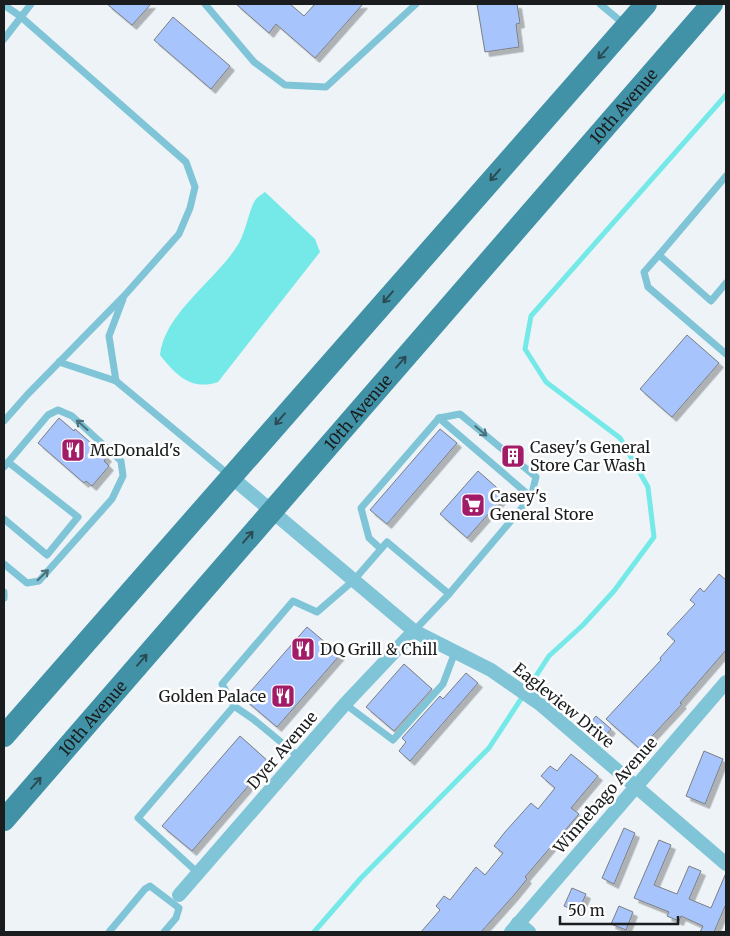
<svg xmlns="http://www.w3.org/2000/svg" width="730" height="936" viewBox="0 0 730 936" font-family="Merriweather,serif">
  <style>
    .water { fill: #74e9e8 }
    .lines { fill: none; stroke-linecap: round; stroke-linejoin: round }
    .stream { stroke: #74e9e8; stroke-width: 5 }
    .building { fill: #a7c5fc; stroke: #7b7e83; filter: url(#shadow) }
    .service { stroke: #7fc4d7; stroke-width: 7 }
    .minor { stroke: #7fc4d7; stroke-width: 14 }
    .primary { stroke: #4192a7; stroke-width: 22 }
    .oneway { stroke: #2a4b54 }
    .oneway2 { stroke: #4c707a }
    .labels { text-anchor: middle; stroke-width: 5; stroke-linejoin: round; paint-order: stroke }
    .street-label { font-size: 16px; fill: #1a1c1d; stroke: #fff }
    .poi-label { font-size: 16px; fill: #1a1c1d; stroke: #fff; text-anchor: start }
  </style>
  <defs>
    <filter id="shadow"><feDropShadow dx="4.5" dy="4.5" stdDeviation="0" flood-color="#0004"/></filter>
  </defs>
  <rect width="100%" height="100%" fill="#edf3f7"/>
  <path class="water" d="M265 192 315 239 320 252 218 382C191 391 176 375 160 355 164 313 218 279 239 243 246 231 250 206 256 199 258 197 262 194 265 192Z"/>
  <g class="lines">
    <polyline class="stream" points="314,932 361,878 489,748 549,656 583,625 614,591 654,537 648,487 620,438 546,382 525,349 531,316 726,95"/>
  </g>
  <g class="building">
    <polygon points="107,4 151,4 132,25"/>
    <polygon points="236,4 290,4 304,16 315,4 363,4 315,58 276,24 269,33"/>
    <polygon points="477,4 517,4 520,23 516,24 519,47 485,52"/>
    <polygon points="173,17 230,66 211,89 154,40"/>
    <polygon points="687,335 719,363 672,417 640,389"/>
    <polygon points="59,418 74,431 75,429 107,457 104,461 109,466 92,486 86,481 84,483 38,443"/>
    <polygon points="440,429 457,443 387,524 370,510"/>
    <polygon points="478,471 505,495 467,538 440,514"/>
    <polygon points="719,574 726,580 726,650 680,703 682,704 640,749 606,719 661,660 660,658 675,641 667,634 695,604 690,600 700,588 704,592"/>
    <polygon points="307,627 340,655 277,727 244,699"/>
    <polygon points="404,664 432,689 394,731 366,707"/>
    <polygon points="466,673 478,683 410,761 399,751 406,742 402,738 440,696 443,699"/>
    <polygon points="596,716 611,729 601,741 586,728"/>
    <polygon points="240,736 269,762 192,851 162,826"/>
    <polygon points="704,751 723,759 705,804 686,796"/>
    <polygon points="571,754 598,776 571,808 579,814 525,877 527,879 514,895 481,932 421,932 440,910 436,906 444,896 450,900 476,867 485,875 503,853 494,846 505,832 531,803 538,809 555,788 541,776 550,766 557,771"/>
    <polygon points="624,828 635,833 614,884 602,878"/>
    <polygon points="659,840 671,845 654,885 677,894 689,866 701,871 689,899 711,908 726,873 726,904 714,932 700,932 703,926 681,916 679,921 667,916 669,912 634,898"/>
    <polygon points="572,888 586,894 578,912 564,906"/>
    <polygon points="619,906 633,912 626,930 611,924"/>
  </g>
  <g class="lines">
    <g class="service">
      <polyline points="205,4 254,62 285,85 326,87 416,4"/>
      <polyline points="600,4 624,24"/>
      <polyline points="4,5 20,16 186,162 195,187 190,208 179,234 124,296 27,395 4,421"/>
      <polyline points="4,39 31,4"/>
      <polyline points="726,176 659,255 711,301 726,283"/>
      <polyline points="659,255 644,272 648,287 726,354"/>
      <polyline points="59,362 116,381 229,475"/>
      <polyline points="116,381 109,336 123,299"/>
      <polyline points="439,418 460,414 536,477 531,497"/>
      <polyline points="4,467 48,415 58,410 72,416 121,461 123,476 112,499 39,581 27,583 4,564"/>
      <polyline points="4,519 47,555 78,517 8,462"/>
      <polyline points="381,549 369,538 361,508 439,418 531,497 449,594"/>
      <polyline points="4,592 4,598"/>
      <polyline points="345,704 393,740 443,684 455,652"/>
      <polyline points="234,706 253,719 299,757"/>
      <polyline points="198,873 138,818 234,706 222,684 293,601 317,612 354,580 387,542 449,594 414,631"/>
      <polyline points="109,932 145,889 150,886 179,908 176,918 164,932"/>
    </g>
    <g class="minor">
      <polyline points="230,476 414,631 491,670 540,704 726,864"/>
      <polyline points="179,895 345,704 414,631"/>
      <polyline points="518,923 529,932"/>
      <polyline points="511,932 726,682"/>
    </g>
    <g class="primary">
      <polyline points="4,736 646,4"/>
      <path id="s1" d="M4 820 712 4"/>
    </g>
  </g>
  <defs><path id="oneway-shaft" d="M-6 0H5M1.5-3L5.5 0L1.5 3" fill="none" stroke-width="1.6" stroke-linecap="round" stroke-linejoin="round" transform="scale(1.25)"/></defs>
  <g class="oneway">
    <use href="#oneway-shaft" transform="translate(603 53) rotate(131)"/>
    <use href="#oneway-shaft" transform="translate(495 175) rotate(131)"/>
    <use href="#oneway-shaft" transform="translate(388 297) rotate(131)"/>
    <use href="#oneway-shaft" transform="translate(401 362) rotate(-49)"/>
    <use href="#oneway-shaft" transform="translate(280 419) rotate(131)"/>
    <use href="#oneway-shaft" transform="translate(248 537) rotate(-49)"/>
    <use href="#oneway-shaft" transform="translate(142 660) rotate(-49)"/>
    <use href="#oneway-shaft" transform="translate(36 783) rotate(-49)"/>
  </g>
  <g class="oneway2">
    <use href="#oneway-shaft" transform="translate(82 425) rotate(-138)"/>
    <use href="#oneway-shaft" transform="translate(481 431) rotate(40)"/>
    <use href="#oneway-shaft" transform="translate(43 575) rotate(-44)"/>
  </g>
  <defs>
    <g id="restaurant-square" transform="scale(1.25)"><rect x="-9" y="-9" width="18" height="18" rx="4" fill="#a21b67" stroke="#fff"/><path d="M-5-6h1v4h1v-4h1v4h1v-4h1v5L-1.5 .5V6h-2V.5L-5-1ZM5-6V6H3V1.5H1.5Q1.5-4 5-6Z" fill="#fff"/></g>
    <g id="building-square" transform="scale(1.25)"><rect x="-9" y="-9" width="18" height="18" rx="4" fill="#a21b67" stroke="#fff"/><path d="M-4-6H4V6H1V3H-1V6H-4ZM-2.5-4.3h1.7v1.8h-1.7ZM.8-4.3h1.7v1.8H.8ZM-2.5-1h1.7V.8h-1.7ZM.8-1h1.7V.8H.8Z" fill="#fff"/></g>
    <g id="supermarket-square" transform="scale(1.25)"><rect x="-9" y="-9" width="18" height="18" rx="4" fill="#a21b67" stroke="#fff"/><path d="M-6-5.5h2.5l.6 2H6L4.5 2H-2.5L-4.4-4H-6ZM-1.5 3.2a1.3 1.3 0 1 0 .1 0ZM3 3.2a1.3 1.3 0 1 0 .1 0Z" fill="#fff"/></g>
  </defs>
  <g fill-rule="evenodd">
    <use href="#restaurant-square" x="73" y="450"/>
    <use href="#building-square" x="513" y="456"/>
    <use href="#supermarket-square" x="473" y="505"/>
    <use href="#restaurant-square" x="303" y="649"/>
    <use href="#restaurant-square" x="283" y="696"/>
  </g>
  <g class="labels">
    <g class="street-label">
      <text dy="6" stroke="none"><textPath href="#s1" startOffset="945">10th Avenue</textPath></text>
      <text dy="6" stroke="none"><textPath href="#s1" startOffset="540">10th Avenue</textPath></text>
      <text transform="translate(564 705) rotate(39)" y="6">Eagleview Drive</text>
      <text dy="6" stroke="none"><textPath href="#s1" startOffset="135">10th Avenue</textPath></text>
      <text transform="translate(282 750) rotate(-49)" y="6">Dyer Avenue</text>
      <text transform="translate(605 795) rotate(-49)" y="6">Winnebago Avenue</text>
    </g>
    <g class="poi-label">
      <text x="530" y="453">Casey's General<tspan x="530" dy="18">Store Car Wash</tspan></text>
      <text x="90" y="456">McDonald's</text>
      <text x="490" y="502">Casey's<tspan x="490" dy="18">General Store</tspan></text>
      <text x="320" y="655">DQ Grill &amp; Chill</text>
      <text x="266" y="702" text-anchor="end">Golden Palace</text>
    </g>
  </g>
  <rect width="730" height="936" fill="none" stroke="#1a1c1d" stroke-width="10"/>
  <path d="M560 916v8h118v-8" fill="none" stroke="#1a1c1d" stroke-width="2.5"/>
  <text x="568" y="916" font-size="15" fill="#1a1c1d" stroke="#ffffff" stroke-width="4" paint-order="stroke">50 m</text>
</svg>
